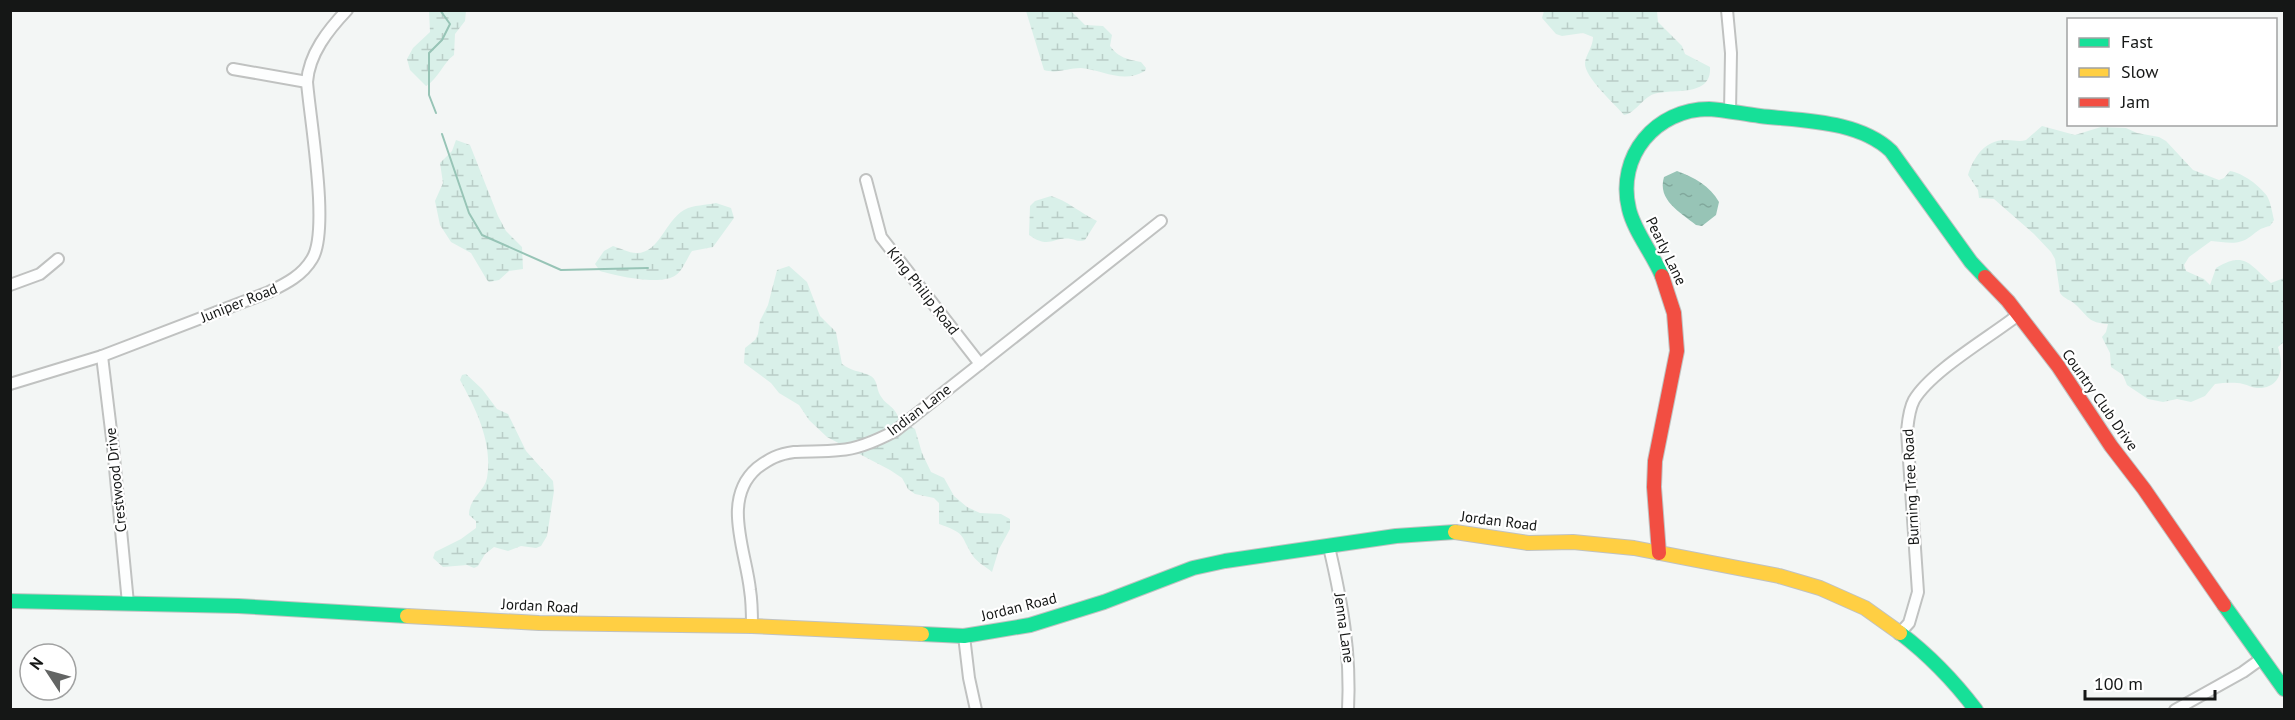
<svg xmlns="http://www.w3.org/2000/svg" width="2295" height="720" viewBox="0 0 2295 720" font-family="'PT Sans',sans-serif">
  <style>
    .wetland { fill: url(#wetland-marsh) }
    .water { fill: url(#water-ripples) }
    .lines { fill: none; stroke-linecap: round; stroke-linejoin: round }
    .stream { stroke: #97c4b6; stroke-width: 2 }
    .street-casing { stroke: #c0c2c1; stroke-width: 14 }
    .fast-casing { stroke: #c0c2c1; stroke-width: 16 }
    .slow-casing { stroke: #c0c2c1; stroke-width: 16 }
    .jam-casing { stroke: #c0c2c1; stroke-width: 16 }
    .street { stroke: #fdfefe; stroke-width: 10 }
    .fast { stroke: #16e098; stroke-width: 14 }
    .slow { stroke: #ffcf43; stroke-width: 14 }
    .jam { stroke: #f24e42; stroke-width: 14 }
    .labels { text-anchor: middle; stroke-width: 4.5; stroke-linejoin: round; paint-order: stroke }
    .street-label { font-size: 15px; fill: #151716; stroke: #fff }
  </style>
  <defs>
    <pattern id="wetland-marsh" width="20" height="14" patternUnits="userSpaceOnUse" patternTransform="scale(1.5)"><rect width="20" height="14" fill="#d9f0e9"/><path d="M1 5h8M5 5V1M11 12h8M15 12V8" fill="none" stroke="#b9cdc7"/></pattern>
    <pattern id="water-ripples" width="26" height="14" patternUnits="userSpaceOnUse" patternTransform="scale(1.5)"><rect width="26" height="14" fill="#97c4b6"/><path d="M2 4q2-2 4 0t4 0M15 11q2-2 4 0t4 0" fill="none" stroke="#81a89c"/></pattern>
  </defs>
  <rect width="100%" height="100%" fill="#f3f6f5"/>
  <g class="wetland">
    <path d="M429 11H466L465 21 455 34 454 55C443 63 438 79 426 86L410 70 407 59 413 48 430 32Z"/>
    <path d="M1026 11H1071L1085 25 1103 26 1112 35 1110 46C1119 58 1127 59 1141 62L1146 68 1145 71C1123 84 1103 70 1081 68 1068 68 1057 74 1044 70Z"/>
    <path d="M1544 11H1657L1658 22 1682 46 1685 54 1710 67C1712 98 1672 88 1654 94 1642 98 1636 113 1624 115 1615 104 1584 77 1585 63 1586 54 1593 47 1593 37L1583 33 1562 36 1556 34 1542 18Z"/>
    <path d="M2042 126 2075 135 2101 127 2126 128 2137 133 2159 137 2166 141 2193 170 2219 180 2224 178 2230 171C2243 173 2260 186 2267 196 2271 203 2272 212 2274 220L2270 226C2256 229 2256 234 2245 240 2234 245 2223 242 2211 241L2189 257 2184 265 2186 271 2204 279 2210 285 2216 268C2245 251 2249 264 2271 283L2284 278V342L2278 347C2284 364 2283 389 2257 388 2253 388 2248 385 2243 384 2234 382 2224 383 2215 384L2205 396 2191 402 2177 399 2163 402 2148 399 2127 385 2123 375 2111 367 2110 353 2102 337 2106 332 2108 324C2088 323 2088 316 2076 305 2071 300 2064 299 2060 293L2055 259 2051 252 2034 234 1994 199 1979 198 1978 190 1968 175C1974 156 1986 139 2007 140 2014 140 2019 142 2026 140Z"/>
    <polygon points="456,140 470,145 498,216 506,231 522,247 523,269 509,271 499,280 489,282 487,280 471,253 451,242 440,225 435,201 443,183 440,163 452,151"/>
    <path d="M1051 196C1066 200 1082 214 1097 221L1085 240C1078 242 1077 240 1071 239 1053 236 1050 250 1029 235L1030 206 1035 201Z"/>
    <path d="M716 203 731 208 734 218 713 247 692 251C687 258 683 270 676 275 662 286 616 276 600 271L595 264 604 251 613 246C620 248 629 253 636 253 659 254 665 221 684 210 693 205 707 205 716 203Z"/>
    <path d="M789 266 807 282 820 316 836 332 842 364C851 371 859 371 869 375 878 379 876 388 880 395 887 407 894 404 900 421L915 429 922 453 931 472 944 478 954 496 967 507 980 513 1001 514 1010 519V529L999 549 992 572C986 567 977 562 973 556 959 534 967 534 939 524V503L934 498 915 494 908 489 902 478 890 470 827 437 809 420 799 405 779 393 771 383 744 363 745 348 755 340 758 334 760 321 768 305 777 270Z"/>
    <path d="M466 374 482 389 497 409 508 414 526 451 553 481 554 491 547 536 541 546 536 548 521 546 508 551 494 547 485 554 478 566 474 568 467 565 443 567 433 558 435 552 461 539 476 528V521L469 515C469 498 484 492 487 478 493 443 476 409 460 380L462 375Z"/>
  </g>
  <path class="water" d="M1677 171C1694 177 1710 186 1719 202L1716 215 1702 226 1696 225C1680 212 1657 200 1664 177Z"/>
  <g class="lines">
    <g class="stream">
      <polyline points="436,113 429,95 429,53 442,40 450,24 440,10"/>
      <polyline points="442,134 469,213 482,235 561,270 648,268"/>
    </g>
    <g class="street-casing">
      <g id="street">
        <polyline points="1727,10 1731,53 1730,112"/>
        <polyline points="233,69 307,82"/>
        <polyline points="866,180 881,237 980,364"/>
        <polyline points="10,285 40,274 58,259"/>
        <polyline points="102,356 113,447 128,603"/>
        <path d="M10 384 102 356 269 292C285 284 302 276 312 259 330 231 310 120 307 82 309 54 328 30 347 10"/>
        <path d="M1329 547C1342 602 1351 652 1348 710"/>
        <path d="M752 626C752 614 752 602 750 590 746 551 721 499 757 468 769 459 778 454 794 452 809 451 824 452 840 450 859 449 878 440 895 431L1161 221"/>
        <path d="M1899 634 1909 623 1918 592 1907 431C1908 421 1909 409 1914 400 1931 371 1990 337 2018 315"/>
        <polyline points="964,636 969,678 976,710"/>
        <polyline points="2175,710 2243,672 2261,659"/>
      </g>
    </g>
    <g class="fast-casing">
      <g id="fast">
        <path d="M1662 276C1653 254 1634 231 1629 209 1616 156 1656 109 1709 109 1726 110 1743 114 1760 116 1802 121 1858 120 1891 151L1971 262 1985 277"/>
        <polyline points="10,601 238,606 407,616"/>
        <polyline points="2224,605 2284,689"/>
        <path d="M1900 633C1929 655 1954 681 1976 710"/>
        <polyline points="922,634 964,636 1030,625 1104,602 1193,568 1225,561 1396,536 1455,532"/>
      </g>
    </g>
    <g class="slow-casing">
      <g id="slow">
        <polyline points="1455,532 1528,543 1573,542 1634,548 1779,576 1820,588 1865,608 1900,633"/>
        <polyline points="407,616 539,623 752,626 922,634"/>
      </g>
    </g>
    <g class="jam-casing">
      <g id="jam">
        <polyline points="1985,277 2008,301 2058,366 2111,446 2144,489 2224,605"/>
        <polyline points="1659,553 1654,487 1655,461 1677,351 1674,313 1662,276"/>
      </g>
    </g>
    <use href="#street" class="street"/>
    <use href="#fast" class="fast"/>
    <use href="#slow" class="slow"/>
    <use href="#jam" class="jam"/>
  </g>
  <g class="labels">
    <g class="street-label">
      <text transform="translate(1666 251) rotate(64)" y="5">Pearly Lane</text>
      <text transform="translate(923 291) rotate(52)" y="5">King Philip Road</text>
      <text transform="translate(239 303) rotate(-22)" y="5">Juniper Road</text>
      <text transform="translate(2100 400) rotate(55)" y="5">Country Club Drive</text>
      <text transform="translate(919 410) rotate(-37)" y="5">Indian Lane</text>
      <text transform="translate(116 480) rotate(-96)" y="5">Crestwood Drive</text>
      <text transform="translate(1911 487) rotate(-93)" y="5">Burning Tree Road</text>
      <text transform="translate(1499 521) rotate(7)" y="5">Jordan Road</text>
      <text transform="translate(540 606) rotate(3)" y="5">Jordan Road</text>
      <text transform="translate(1019 607) rotate(-14)" y="5">Jordan Road</text>
      <text transform="translate(1344 628) rotate(82)" y="5">Jenna Lane</text>
    </g>
  </g>
  <rect width="2295" height="720" fill="none" stroke="#151716" stroke-width="24"/>
  <rect x="2067" y="18" width="210" height="108" fill="#ffffff" stroke="#a1a2a2" stroke-width="1.5"/>
  <rect x="2079" y="38" width="30" height="9" fill="#16e098" stroke="#a1a2a2" stroke-width="1.5"/>
  <text x="2121" y="48" font-size="18" fill="#151716">Fast</text>
  <rect x="2079" y="68" width="30" height="9" fill="#ffcf43" stroke="#a1a2a2" stroke-width="1.5"/>
  <text x="2121" y="78" font-size="18" fill="#151716">Slow</text>
  <rect x="2079" y="98" width="30" height="9" fill="#f24e42" stroke="#a1a2a2" stroke-width="1.5"/>
  <text x="2121" y="108" font-size="18" fill="#151716">Jam</text>
  <g transform="translate(48 672) rotate(306)"><circle r="28" fill="#ffffff" stroke="#a1a2a2" stroke-width="1.5"/>
  <path d="M0-4.5L10 22L0 15L-10 22Z" fill="#636564"/>
  <text y="-9" font-size="16" font-weight="bold" text-anchor="middle" fill="#151716">N</text>
  </g>
  <path d="M2085 690v9h130v-9" fill="none" stroke="#151716" stroke-width="3"/>
  <text x="2094" y="690" font-size="18" fill="#151716" stroke="#ffffff" stroke-width="4.5" paint-order="stroke">100 m</text>
</svg>
